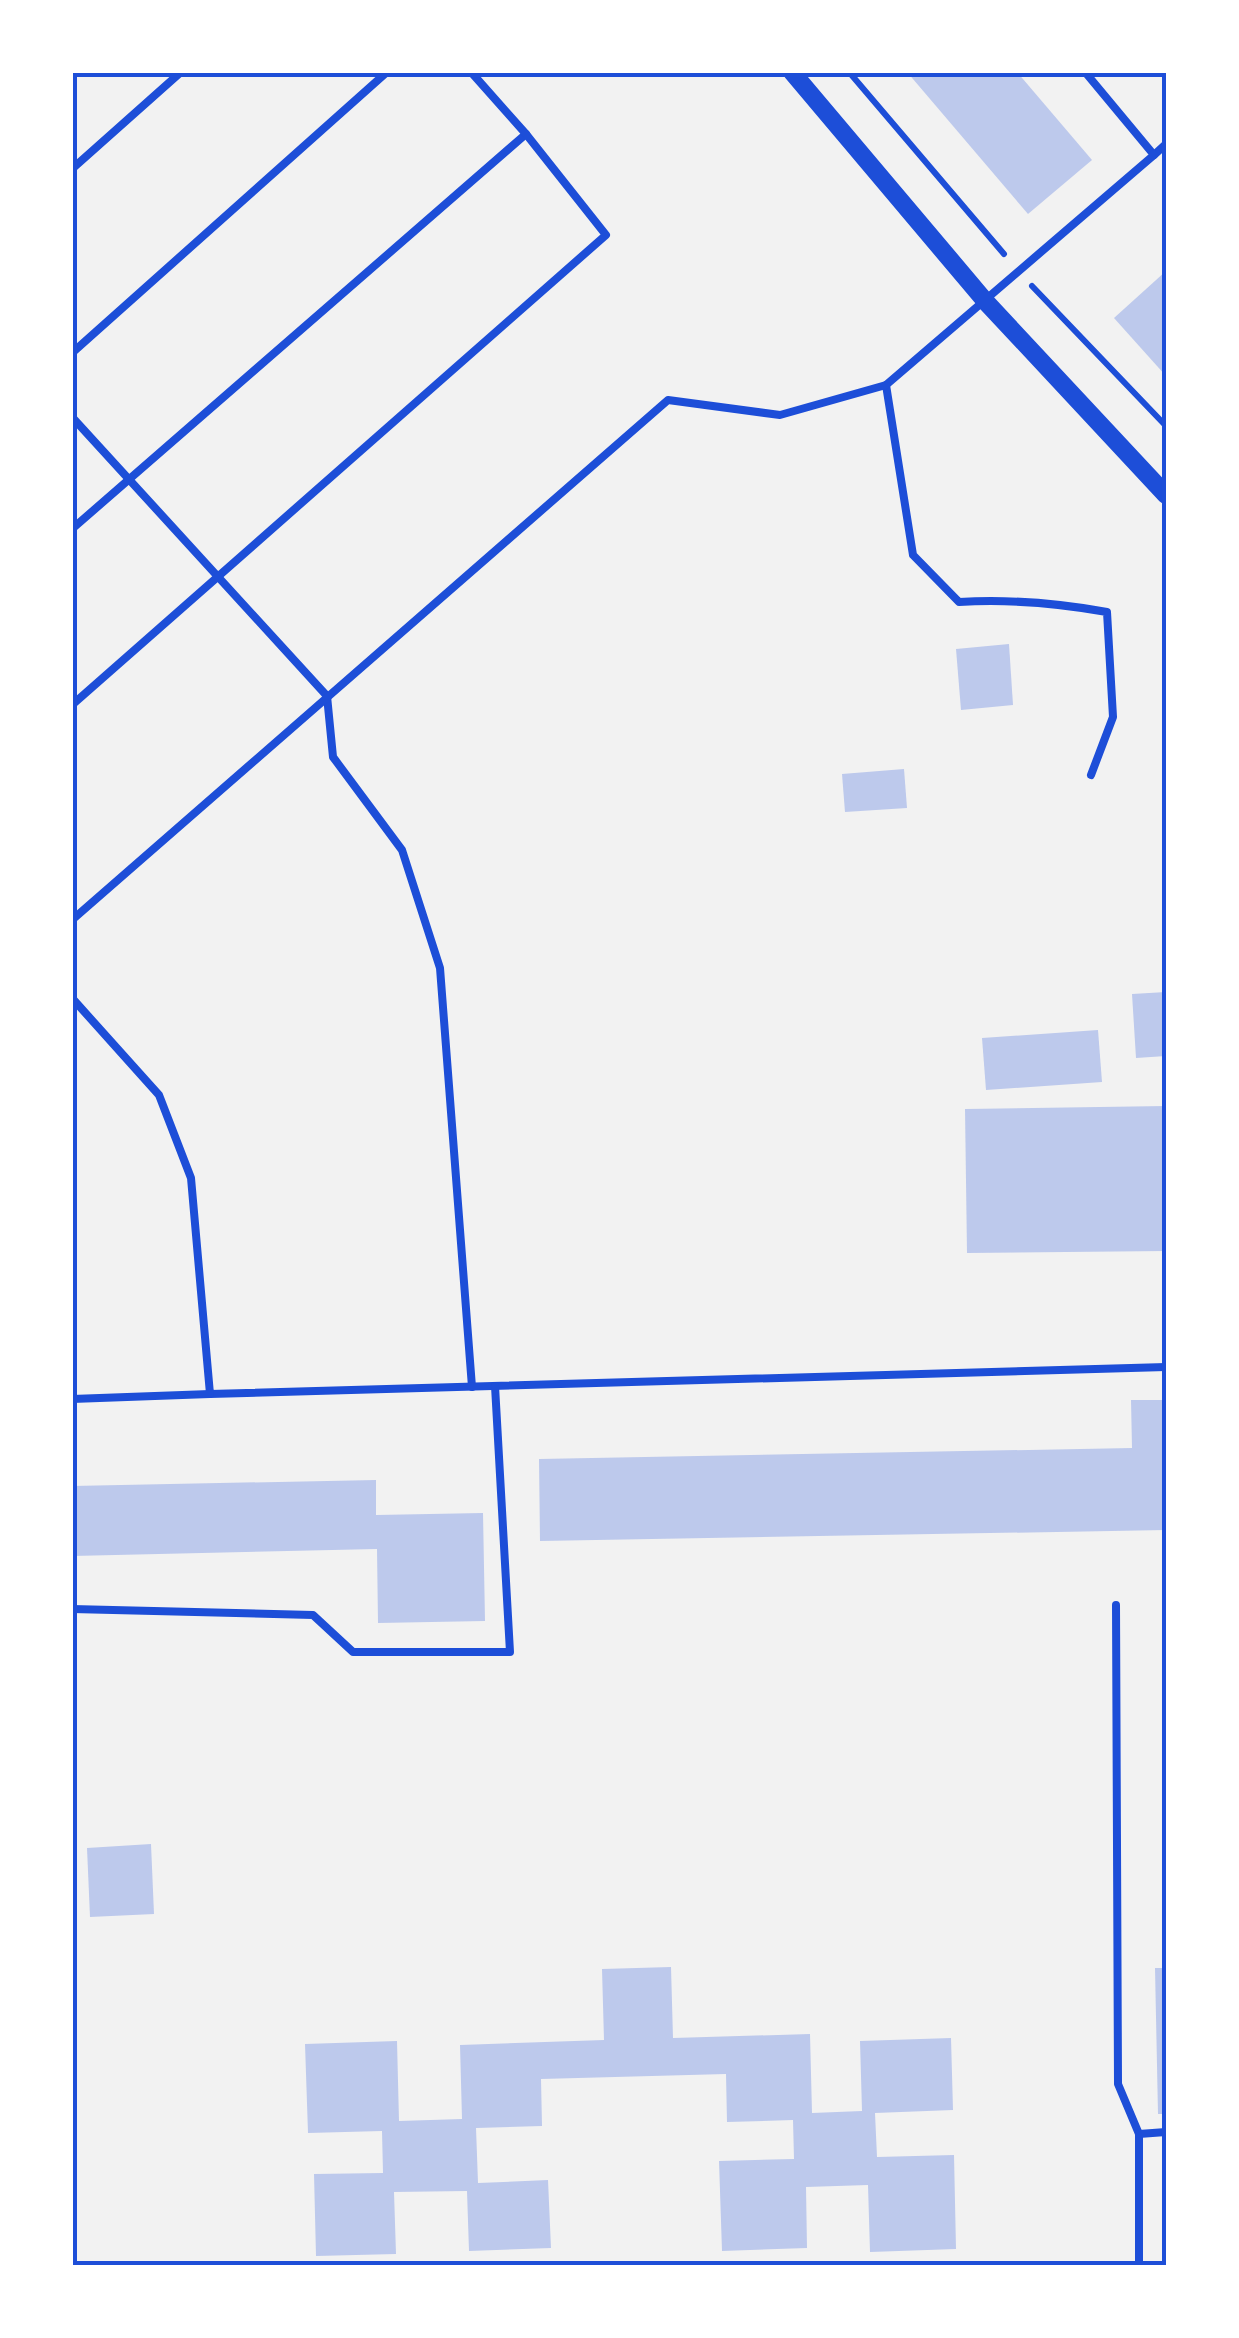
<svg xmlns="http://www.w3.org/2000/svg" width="1239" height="2338" viewBox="0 0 1239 2338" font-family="'Work Sans',sans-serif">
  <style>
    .building { fill: #bdc9ec }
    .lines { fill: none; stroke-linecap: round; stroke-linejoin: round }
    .path { stroke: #1d4ed8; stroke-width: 6 }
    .service { stroke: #1d4ed8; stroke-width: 8 }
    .tertiary { stroke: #1d4ed8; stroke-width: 18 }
    .neatline { fill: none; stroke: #1d4ed8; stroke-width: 4 }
  </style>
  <rect width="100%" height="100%" fill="#f2f2f2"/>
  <g class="building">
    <polygon points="907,72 1017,72 1092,160 1028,214"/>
    <polygon points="1166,271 1166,376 1114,318"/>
    <polygon points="1009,644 1013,705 961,710 956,649"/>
    <polygon points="904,769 907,808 845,812 842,774"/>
    <polygon points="1166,992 1166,1056 1136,1058 1132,994"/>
    <polygon points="1098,1030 1102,1082 986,1090 982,1038"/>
    <polygon points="1166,1106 1166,1251 967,1253 965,1109"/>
    <polygon points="1131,1400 1166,1400 1166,1530 540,1541 539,1459 1132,1448"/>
    <polygon points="376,1480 376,1515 483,1513 485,1621 378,1623 377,1549 72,1556 72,1486"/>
    <polygon points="151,1844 154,1914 90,1917 87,1848"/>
    <polygon points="671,1967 673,2038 810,2034 812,2113 862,2111 860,2041 951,2038 953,2110 875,2113 877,2157 954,2155 956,2249 870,2252 868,2185 806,2187 807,2248 722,2251 719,2161 794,2159 793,2120 727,2122 726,2074 541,2079 542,2126 476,2128 478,2183 548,2180 551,2248 469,2251 467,2191 394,2192 396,2254 316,2256 314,2174 383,2173 382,2131 308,2133 305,2044 397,2041 399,2121 462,2119 460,2045 604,2040 602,1969"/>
    <polygon points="1155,1968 1166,1968 1166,2114 1158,2114"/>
  </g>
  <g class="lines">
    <g class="path">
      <polyline points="849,72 1004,254"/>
      <polyline points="1032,286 1166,426"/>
    </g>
    <g class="service">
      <polyline points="1154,155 1166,144"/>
      <polyline points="72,169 181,72"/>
      <polyline points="72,353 387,72"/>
      <path d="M886 385 913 555 959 602C1010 599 1057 603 1107 612L1113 717 1091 775"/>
      <polyline points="72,417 327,696 333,757 402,850 440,968 472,1387"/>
      <polyline points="72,529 526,134"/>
      <polyline points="72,705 606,235 526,134 471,72"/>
      <polyline points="72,920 668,400 780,415 886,385 1154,155 1085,72"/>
      <polyline points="72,998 159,1095 191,1178 210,1394 1166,1367"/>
      <polyline points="72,1399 210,1394"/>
      <polyline points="1116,1605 1118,2084 1139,2134 1139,2266"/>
      <polyline points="72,1609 313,1615 353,1652 510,1652 495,1386"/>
      <polyline points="1139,2134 1166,2132"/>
    </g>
    <polyline class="tertiary" points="792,72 986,302 1166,495"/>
  </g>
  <rect width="1239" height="2338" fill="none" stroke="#ffffff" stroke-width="150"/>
  <rect x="75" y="75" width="1089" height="2188" class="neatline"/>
</svg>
